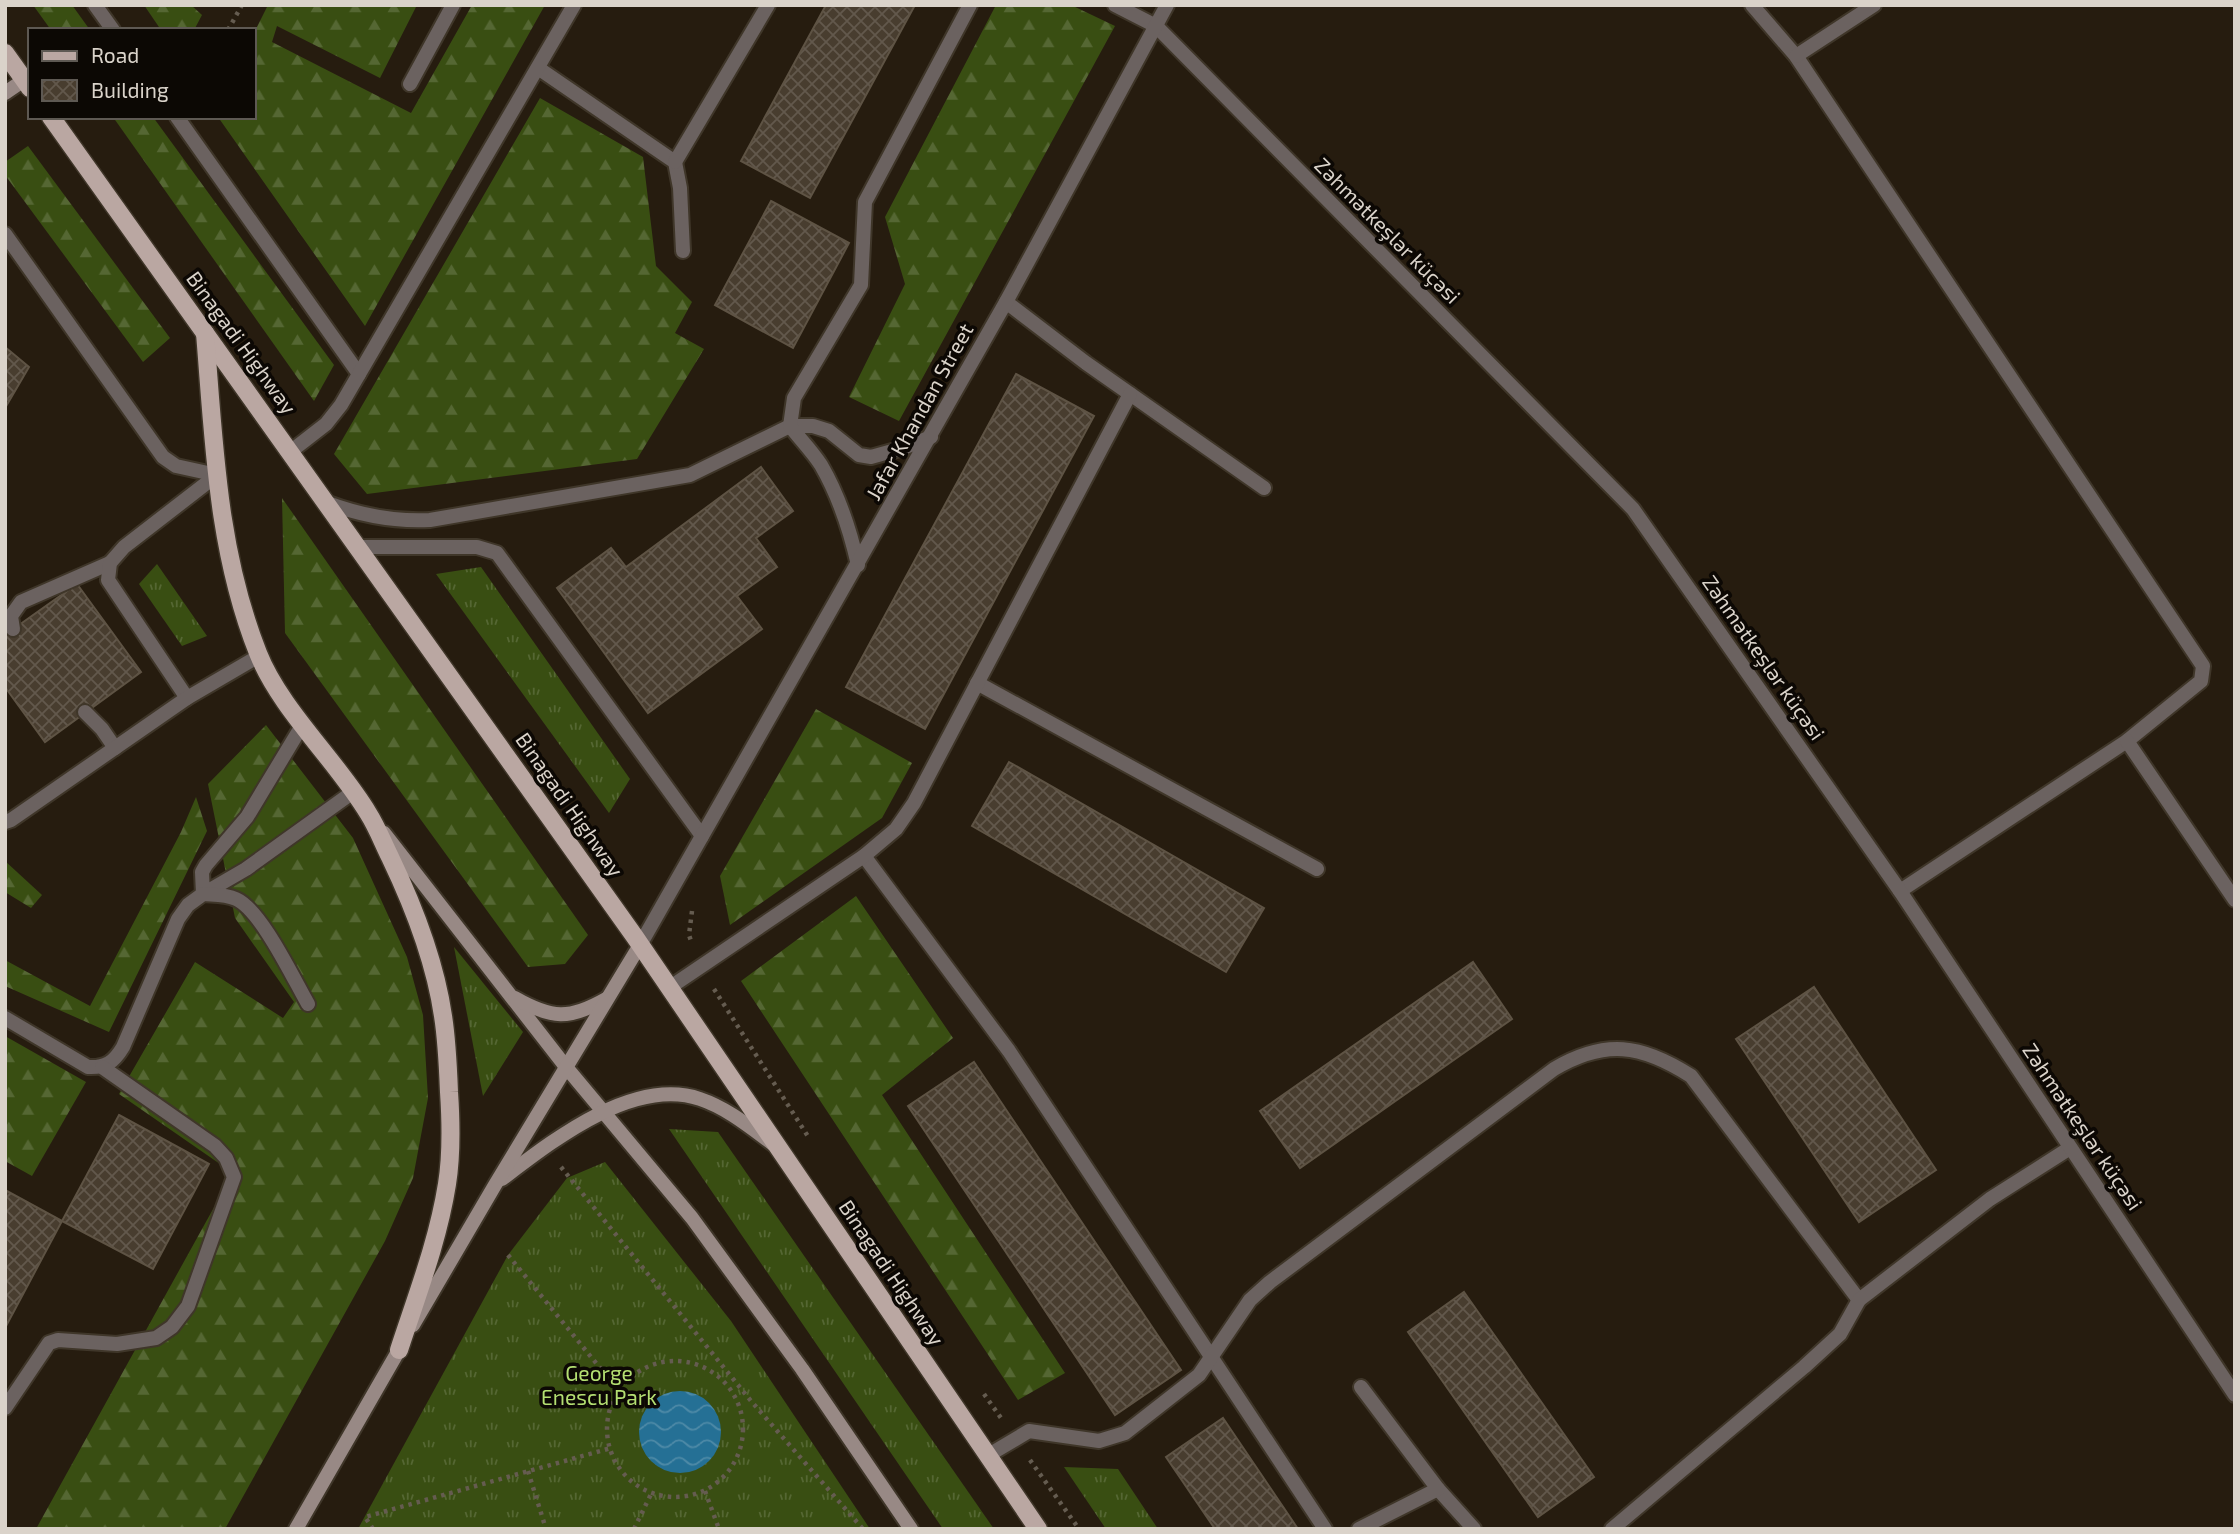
<svg xmlns="http://www.w3.org/2000/svg" width="2240" height="1534" viewBox="0 0 2240 1534" font-family="'Exo 2',sans-serif">
  <style>
    .grass { fill: url(#grass-tufts) }
    .forest { fill: url(#forest-firs) }
    .water { fill: url(#water-waves) }
    .building { fill: url(#building-cross-hatch); stroke: #5e5344; stroke-width: 2 }
    .lines { fill: none; stroke-linecap: round; stroke-linejoin: round }
    .lane-casing { stroke: #3f3629; stroke-width: 18 }
    .street-casing { stroke: #3f3629; stroke-width: 18 }
    .secondary-casing { stroke: #3f3629; stroke-width: 18 }
    .primary-casing { stroke: #3f3629; stroke-width: 21 }
    .path { stroke: #655c50; stroke-width: 4.5; stroke-dasharray: 3.5 5; stroke-linecap: butt }
    .lane { stroke: #6b6260; stroke-width: 14 }
    .street { stroke: #6b6260; stroke-width: 14 }
    .secondary { stroke: #988985; stroke-width: 14 }
    .primary { stroke: #baa7a2; stroke-width: 18 }
    .labels { text-anchor: middle; stroke-width: 7; stroke-linejoin: round; paint-order: stroke }
    .street-label { font-size: 21px; fill: #dad3ca; stroke: #0c0804 }
    .park-label { font-size: 21px; fill: #b4df72; stroke: #0c0804 }
  </style>
  <defs>
    <pattern id="grass-tufts" width="24" height="20" patternUnits="userSpaceOnUse" patternTransform="scale(1.75)"><rect width="24" height="20" fill="#394e12"/><path d="M3 7l-1-3M5 7V3M7 7l1-3M15 17l-1-3M17 17v-4M19 17l1-3" fill="none" stroke="#556733"/></pattern>
    <pattern id="forest-firs" width="22" height="20" patternUnits="userSpaceOnUse" patternTransform="scale(1.75)"><rect width="22" height="20" fill="#394e12"/><path d="M5 1l3.5 6h-7zM16 11l3.5 6h-7z" fill="#556733"/></pattern>
    <pattern id="water-waves" width="16" height="10" patternUnits="userSpaceOnUse" patternTransform="scale(1.75)"><rect width="16" height="10" fill="#257095"/><path d="M0 5q4-4 8 0t8 0" fill="none" stroke="#4e8aa7"/></pattern>
    <pattern id="building-cross-hatch" width="8" height="8" patternUnits="userSpaceOnUse" patternTransform="scale(1.75)"><rect width="8" height="8" fill="#483d2f"/><path d="M0 0l8 8M0 8l8-8" fill="none" stroke="#62584c"/></pattern>
  </defs>
  <rect width="100%" height="100%" fill="#261c0f"/>
  <g class="grass">
    <polygon points="157,564 207,636 182,646 139,584"/>
    <polygon points="481,567 630,779 609,813 436,574"/>
    <polygon points="454,947 523,1032 483,1096"/>
    <polygon points="669,1129 718,1132 994,1529 943,1529"/>
    <polygon points="605,1162 731,1321 870,1529 358,1529 508,1255 567,1178"/>
    <polygon points="1064,1467 1118,1469 1158,1529 1106,1529"/>
  </g>
  <g class="forest">
    <polygon points="33,5 72,5 90,30 51,30"/>
    <polygon points="144,5 191,5 202,15 194,30 161,30"/>
    <polygon points="268,5 417,5 380,78 277,26 272,42 411,113 472,5 545,5 365,326 218,117 254,117 254,33"/>
    <polygon points="996,5 1071,5 1115,26 899,421 849,397 905,284 885,217"/>
    <polygon points="540,98 643,157 656,266 692,302 675,333 704,349 637,459 367,494 334,454"/>
    <polygon points="113,117 153,117 334,365 314,401"/>
    <polygon points="28,146 170,338 143,362 5,175 5,162"/>
    <polygon points="282,498 588,935 565,964 528,967 285,633"/>
    <polygon points="816,709 912,763 882,818 730,925 720,876"/>
    <polygon points="266,725 353,838 407,957 423,1015 428,1098 413,1178 385,1241 225,1529 36,1529 233,1173 119,1094 195,962 283,1018 294,1002 235,918 208,784"/>
    <polygon points="196,797 207,831 109,1032 5,986 5,960 90,1006 181,832"/>
    <polygon points="5,861 42,895 31,908 5,892"/>
    <polygon points="856,896 953,1038 882,1095 1065,1373 1018,1400 741,981"/>
    <polygon points="5,1036 86,1082 32,1176 5,1161"/>
  </g>
  <circle class="water" cx="680" cy="1432" r="41"/>
  <g class="building">
    <polygon points="826,5 915,5 810,198 741,161"/>
    <polygon points="771,201 849,243 793,348 715,305"/>
    <polygon points="5,347 29,367 5,408"/>
    <polygon points="1016,374 1094,416 925,729 846,687"/>
    <polygon points="761,467 793,511 756,538 777,567 737,596 762,629 648,713 557,588 611,548 626,567"/>
    <polygon points="77,584 141,672 45,742 5,687 5,635"/>
    <polygon points="1009,762 1264,908 1226,972 972,826"/>
    <polygon points="1473,962 1512,1019 1300,1168 1260,1111"/>
    <polygon points="1814,987 1936,1170 1859,1222 1736,1039"/>
    <polygon points="974,1062 1181,1370 1115,1415 908,1106"/>
    <polygon points="119,1115 209,1164 153,1269 62,1221"/>
    <polygon points="5,1190 62,1221 5,1328"/>
    <polygon points="1464,1292 1594,1477 1538,1517 1408,1332"/>
    <polygon points="1223,1418 1298,1529 1215,1529 1166,1457"/>
  </g>
  <g class="lines">
    <g class="lane-casing">
      <g id="lane">
        <polyline points="95,5 113,30"/>
        <polyline points="1115,5 1156,26"/>
        <polyline points="538,68 675,162 680,188 683,251"/>
        <polyline points="410,84 453,5"/>
        <polyline points="177,117 359,374"/>
        <polyline points="675,162 768,5"/>
        <polyline points="5,234 163,457 176,466 217,475"/>
        <polyline points="1006,302 1086,363 1264,488"/>
        <polyline points="290,452 326,424 341,405 574,5"/>
        <path d="M325 502C359 515 393 522 430 520L690 475 790 426H813L829 431 859 455 871 457 903 448 931 437"/>
        <polyline points="357,547 477,547 497,553 702,836"/>
        <path d="M858 565C850 530 839 496 821 465 812 451 800 439 790 426L794 398 861 285 865 202 970 5"/>
        <polyline points="13,629 11,616 21,602 110,563"/>
        <polyline points="977,683 1317,869"/>
        <polyline points="187,698 108,580 110,563 124,547 217,475"/>
        <polyline points="85,712 102,729 115,748"/>
        <polyline points="303,724 247,817 206,865 202,872 203,894 246,869 353,792"/>
        <polyline points="5,822 11,820 187,698 259,656"/>
        <polyline points="864,856 1009,1051 1325,1529"/>
        <polyline points="669,988 864,856 896,829 914,803 1130,394"/>
        <path d="M5 1018 88 1067C106 1068 114 1062 123 1047L178 919 188 905 203 894C213 895 225 894 236 899 261 910 293 978 308 1004"/>
        <polyline points="5,1408 49,1343 58,1340 117,1344 156,1338 172,1327 188,1306 234,1177 226,1158 215,1146 102,1067"/>
        <path d="M987 1456 1029 1431 1099 1441 1125 1433 1199 1375 1250 1300 1270 1282 1554 1069C1605 1039 1641 1044 1691 1076L1859 1300"/>
        <polyline points="1438,1489 1474,1529"/>
        <polyline points="1359,1529 1438,1489 1361,1387"/>
        <polyline points="1612,1529 1804,1367 1840,1334 1859,1300 1990,1199 2070,1148"/>
      </g>
    </g>
    <g class="street-casing">
      <g id="street">
        <polyline points="1752,5 1796,56 2203,666 2201,681 2127,741 1900,891"/>
        <polyline points="1156,26 1633,509 1900,891 2235,1395"/>
        <polyline points="1796,56 1874,5"/>
        <polyline points="2127,741 2235,900"/>
        <polyline points="640,945 1006,302 1167,5"/>
      </g>
    </g>
    <g class="secondary-casing">
      <g id="secondary">
        <polyline points="5,93 24,80"/>
        <polyline points="384,833 566,1067 692,1218 802,1369 911,1529"/>
        <path d="M515 998C552 1019 569 1020 606 999"/>
        <path d="M502 1179C551 1142 633 1076 700 1099 727 1108 750 1127 773 1144"/>
        <polyline points="413,1325 495,1185 640,945"/>
        <polyline points="296,1529 403,1343"/>
      </g>
    </g>
    <g class="primary-casing">
      <g id="primary">
        <polyline points="5,53 30,88"/>
        <polyline points="51,117 635,937 1038,1529"/>
        <path d="M205 333C214 442 217 550 258 653 280 709 337 761 368 813 377 827 383 843 390 857 414 907 435 961 443 1016 447 1041 448 1067 449 1092 451 1122 452 1153 447 1184 438 1241 417 1295 399 1350"/>
      </g>
    </g>
    <g class="path">
      <polyline points="228,30 242,5"/>
      <polyline points="692,911 689,935 692,944"/>
      <polyline points="714,989 809,1138"/>
      <polyline points="561,1167 751,1401 863,1529"/>
      <polyline points="508,1255 618,1390"/>
      <circle cx="675" cy="1429" r="68"/>
      <polyline points="984,1394 1001,1418"/>
      <polyline points="1030,1460 1079,1529"/>
      <polyline points="528,1471 546,1529"/>
      <polyline points="705,1491 719,1529"/>
      <polyline points="373,1529 365,1517 611,1448"/>
      <polyline points="634,1529 652,1492"/>
    </g>
    <use href="#lane" class="lane"/>
    <use href="#street" class="street"/>
    <use href="#secondary" class="secondary"/>
    <use href="#primary" class="primary"/>
  </g>
  <g class="labels">
    <g class="street-label">
      <text transform="translate(1387 231) rotate(45)" y="7">Zəhmətkeşlər küçəsi</text>
      <text transform="translate(241 343) rotate(54)" y="7">Binagadi Highway</text>
      <text transform="translate(920 412) rotate(-61)" y="7">Jafar Khandan Street</text>
      <text transform="translate(1763 658) rotate(55)" y="7">Zəhmətkeşlər küçəsi</text>
      <text transform="translate(569 805) rotate(55)" y="7">Binagadi Highway</text>
      <text transform="translate(2082 1127) rotate(56)" y="7">Zəhmətkeşlər küçəsi</text>
      <text transform="translate(891 1273) rotate(56)" y="7">Binagadi Highway</text>
    </g>
    <g class="park-label">
      <text x="599" y="1381">George<tspan x="599" dy="24">Enescu Park</tspan></text>
    </g>
  </g>
  <rect width="2240" height="1534" fill="none" stroke="#dad3ca" stroke-width="14"/>
  <rect x="28" y="28" width="228" height="91" fill="#0c0804" stroke="#5e5953" stroke-width="2"/>
  <rect x="42" y="51" width="35" height="10" fill="#baa7a2" stroke="#5e5953" stroke-width="2"/>
  <text x="91" y="63" font-size="21" fill="#dad3ca">Road</text>
  <rect x="42" y="80" width="35" height="21" fill="url(#building-cross-hatch)" stroke="#5e5953" stroke-width="2"/>
  <text x="91" y="98" font-size="21" fill="#dad3ca">Building</text>
</svg>
